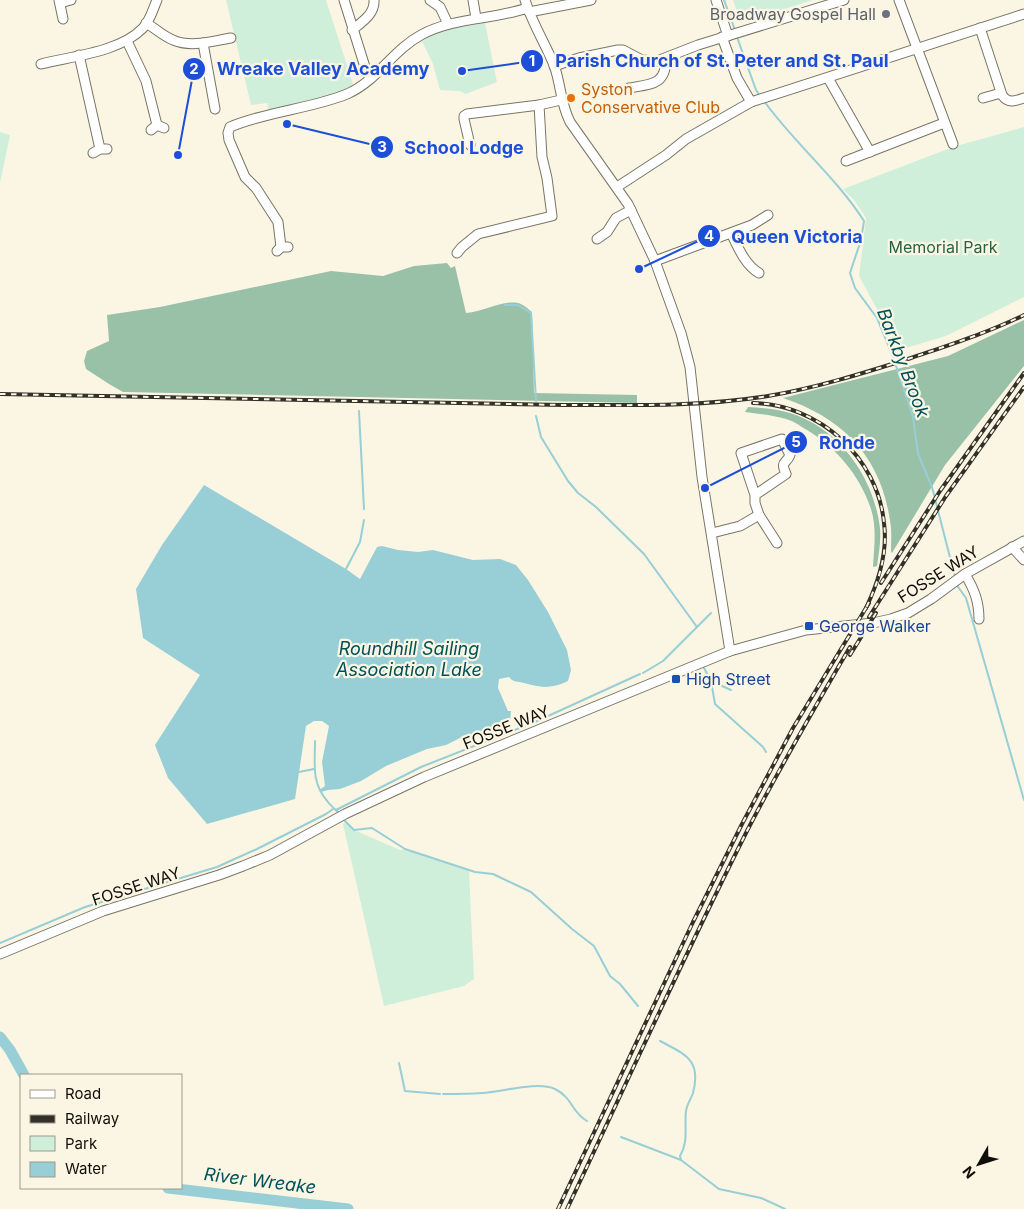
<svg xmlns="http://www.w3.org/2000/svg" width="1024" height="1209" viewBox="0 0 1024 1209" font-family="Inter,sans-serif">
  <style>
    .green { fill: #d0efdb }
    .forest { fill: #99c1a8 }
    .water { fill: #98ced5 }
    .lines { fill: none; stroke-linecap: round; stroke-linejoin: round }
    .stream { stroke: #98ced5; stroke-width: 2 }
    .river { stroke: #98ced5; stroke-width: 11 }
    .minor-casing { stroke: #797565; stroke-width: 11 }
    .minor { stroke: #fff; stroke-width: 9 }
    .rail-casing { stroke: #323028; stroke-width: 4 }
    .rail { stroke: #fbf6e4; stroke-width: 2; stroke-dasharray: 5.5; stroke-linecap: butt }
    .worship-dot { fill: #6b7280; stroke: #fbf6e4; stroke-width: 2 }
    .food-dot { fill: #e8710a; stroke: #fbf6e4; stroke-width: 2 }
    .transit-dot { fill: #1a4fb4; stroke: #fbf6e4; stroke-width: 2 }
    .labels { text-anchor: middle; stroke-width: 4.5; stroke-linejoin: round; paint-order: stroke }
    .worship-label { font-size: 16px; fill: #5b616d; stroke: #fbf6e4; text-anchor: end }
    .food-label { font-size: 16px; fill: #c56008; stroke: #fbf6e4; text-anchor: start }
    .park-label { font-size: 16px; fill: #236341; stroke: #fbf6e4 }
    .street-label { font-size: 16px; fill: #100e08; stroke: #fbf6e4 }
    .transit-label { font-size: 16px; fill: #164399; stroke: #fbf6e4; text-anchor: start }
    .water-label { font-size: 18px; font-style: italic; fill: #005159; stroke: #fbf6e4 }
    .leader { fill: none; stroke: #1d4ed8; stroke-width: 2 }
    .callout-dot { fill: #1d4ed8; stroke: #fbf6e4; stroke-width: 2 }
    .mark-label { font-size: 15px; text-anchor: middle; font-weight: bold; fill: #fff }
    .callout-label { font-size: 18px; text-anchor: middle; font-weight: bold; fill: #1d4ed8; stroke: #fbf6e4; stroke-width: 4.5; stroke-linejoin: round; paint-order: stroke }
  </style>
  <rect width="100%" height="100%" fill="#fbf6e4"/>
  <g class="green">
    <path d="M226 0H326L353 84C340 99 290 106 269 111L267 103 251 105Z"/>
    <polygon points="733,0 813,0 741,23"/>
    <polygon points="485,23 497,82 466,94 459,91 440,90 433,64 422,41 441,30"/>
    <polygon points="1024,127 1024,297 946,336 899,350 859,276 866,218 854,200 843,189 953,147"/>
    <polygon points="0,132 10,135 0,183"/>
    <polygon points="346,822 354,830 400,850 405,849 469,870 474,979 464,986 384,1006 343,824"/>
  </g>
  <g class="forest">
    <path d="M447 263 451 268 455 266 466 313C484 312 501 300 518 303 523 304 528 309 532 312L534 393 637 395V403L123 392 109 384 86 369 84 361 87 351 109 341 107 315 160 307 331 271 383 276 414 266Z"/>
    <path d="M1024 320V366L945 465 892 553 891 551C891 541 892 531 890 521 881 457 843 418 783 398L948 356Z"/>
    <path d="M748 407C762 408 777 409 790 413 839 428 874 477 880 528 881 540 879 553 877 566L873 567C874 548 877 528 871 509 860 476 837 448 807 430 800 426 794 421 786 419 773 415 758 414 745 412Z"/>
  </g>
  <path class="water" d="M204 485 346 569 360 579 377 547 382 546 398 550 418 552 433 550 473 560 500 559 516 565 528 580 548 612 567 650 571 670 568 681C551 689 541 688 524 683 517 681 514 683 509 677L499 679 498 688 508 711H511L510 720 470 736 466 735 446 745 427 749 386 766 361 781 340 789 328 790 321 792 319 790 325 786 322 762 329 726 322 721H314L306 726 295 799 207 824 168 778 155 745 200 675 143 638 136 589 162 545Z"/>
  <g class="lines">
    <g class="stream">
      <polyline points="724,0 735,30"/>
      <polyline points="737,37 756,90 760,96"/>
      <path d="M764 101C795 144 836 177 864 221L861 240 850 273 855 288 877 318 892 354 913 417 918 454 932 487 955 577"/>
      <polyline points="505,305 518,305 531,313 536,401"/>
      <polyline points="359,411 364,509"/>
      <polyline points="536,416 541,437 568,481 578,493 596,507 644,554 697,627"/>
      <polyline points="346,569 360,542 364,520"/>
      <polyline points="956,584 966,598 1024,800"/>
      <polyline points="704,668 711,681 715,704 763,747 766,752"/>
      <polyline points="643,673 663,661 711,613"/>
      <polyline points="711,681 731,690"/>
      <path d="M315 741C315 764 311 783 328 802 331 806 335 809 339 813"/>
      <polyline points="299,772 314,769"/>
      <polyline points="336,810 421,767 535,722 640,674"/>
      <polyline points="343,819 354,830 372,828 405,849 475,872 493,874 531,892 572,929 594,946 610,976 620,984 638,1006"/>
      <polyline points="0,943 85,907 217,867 257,849 326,814 333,809"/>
      <path d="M660 1041C684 1054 702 1059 693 1093 691 1099 687 1104 686 1111 684 1127 689 1141 680 1156L681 1160 719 1189 761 1198 785 1209"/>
      <polyline points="399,1063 405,1091 440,1094"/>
      <path d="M443 1094C456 1094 469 1094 482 1093 502 1092 537 1081 555 1089 573 1098 571 1112 587 1121"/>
      <polyline points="621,1137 681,1160"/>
    </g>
    <g class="river">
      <polyline points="0,1037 10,1050 24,1075"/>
      <polyline points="168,1188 348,1209"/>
    </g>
    <g class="minor-casing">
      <g id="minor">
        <polyline points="59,0 63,19"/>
        <polyline points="344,0 365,67 366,72 372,77"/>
        <polyline points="430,0 440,7 448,24"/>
        <polyline points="473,0 476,18"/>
        <path d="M525 0C532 23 545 43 554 65 561 84 560 102 570 122L628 204 655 261 681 333 690 367 702 477 730 651"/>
        <polyline points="716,0 728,36"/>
        <polyline points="899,0 953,144"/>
        <polyline points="60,3 71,0"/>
        <polyline points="529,12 591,0"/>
        <path d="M146 23C155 28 163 36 173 40 191 48 213 41 231 38"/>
        <path d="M980 28 1002 95C1008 104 1015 101 1024 98"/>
        <path d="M352 30C362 22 375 14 374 0"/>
        <polyline points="722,37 737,78 751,102"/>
        <polyline points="127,41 146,81 157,125"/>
        <polyline points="203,43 215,109"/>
        <polyline points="79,55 100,149"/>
        <path d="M41 64C73 56 120 52 143 28 150 21 153 9 157 0"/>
        <polyline points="554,66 579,58 618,50 623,50 642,60 657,61 698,45 844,0"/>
        <polyline points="828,78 870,152"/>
        <path d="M629 88C652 84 666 85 666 58"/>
        <polyline points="983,98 1001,93"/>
        <polyline points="151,130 157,125 164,128"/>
        <polyline points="470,145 464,119 464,116 467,114 539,105 561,100"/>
        <polyline points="93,153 100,149 107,149"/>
        <polyline points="846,161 944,123"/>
        <polyline points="617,187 666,155 686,139 751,102 1024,14"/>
        <path d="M731 233C738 247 745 265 759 273"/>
        <polyline points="597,239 607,232 616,218 631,210"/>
        <path d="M281 247 278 222 256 188 245 177 229 140 228 133 230 127C268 111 310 109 347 94 377 81 393 50 421 35 454 17 493 20 527 8"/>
        <polyline points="277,251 281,247 288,247"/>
        <polyline points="457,253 462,247 478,234 552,216 547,178 542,157 539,105"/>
        <polyline points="655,261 752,225 768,215"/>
        <polyline points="759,515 777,543"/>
        <path d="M712 533 740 526 759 515 755 503V495L786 474C780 460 786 465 790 455L782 439 741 453 755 495"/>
        <polyline points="1012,547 1024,560"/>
        <path d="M965 574C974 589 979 601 979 619"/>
        <polyline points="0,954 103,911 219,875 243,866 270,855 345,814 424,777 730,651 806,630 873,623 891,619 908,613 931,599 965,574 1024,541"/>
      </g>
    </g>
    <use href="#minor" class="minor"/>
    <g class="rail-casing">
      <g id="rail">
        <path d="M0 394 563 405C631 405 700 407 768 396 816 388 864 373 911 358 949 345 987 333 1024 315"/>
        <path d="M753 403C819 404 878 458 884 523 888 553 879 581 866 608"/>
        <polyline points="881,583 940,491 1024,373"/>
        <polyline points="869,617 946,496 1024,387"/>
        <polyline points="850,655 876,613"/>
        <polyline points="558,1209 693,922 742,824 793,728 869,603"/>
        <path d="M567 1209C627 1082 685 954 748 829 780 767 815 707 850 647"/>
      </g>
    </g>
    <use href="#rail" class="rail"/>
  </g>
  <circle class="worship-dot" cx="886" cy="14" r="5"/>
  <circle class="food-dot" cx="571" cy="98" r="5"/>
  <g class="transit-dot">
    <rect x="804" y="621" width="10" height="10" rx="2.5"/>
    <rect x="671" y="674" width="10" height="10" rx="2.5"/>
  </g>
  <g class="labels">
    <g class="worship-label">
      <text x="876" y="20">Broadway Gospel Hall</text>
    </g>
    <g class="food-label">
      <text x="581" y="95">Syston<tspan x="581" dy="18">Conservative Club</tspan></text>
    </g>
    <g class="park-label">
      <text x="943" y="253">Memorial Park</text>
    </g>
    <g class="street-label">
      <text transform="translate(938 574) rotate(-32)" y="6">FOSSE WAY</text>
      <text transform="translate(506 727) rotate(-22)" y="6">FOSSE WAY</text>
      <text transform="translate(136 886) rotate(-18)" y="6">FOSSE WAY</text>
    </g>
    <g class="transit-label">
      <text x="819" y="632">George Walker</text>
      <text x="686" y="685">High Street</text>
    </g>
    <g class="water-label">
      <text transform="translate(903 363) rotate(69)" y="6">Barkby Brook</text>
      <text x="409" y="655">Roundhill Sailing<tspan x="409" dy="21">Association Lake</tspan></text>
      <text transform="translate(260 1181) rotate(7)" y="6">River Wreake</text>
    </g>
  </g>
  <path class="leader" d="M462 71L532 61M178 155L194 69M287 124L382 147M639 269L709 236M705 488L796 442"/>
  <g class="callout-dot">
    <circle cx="462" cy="71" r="5"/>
    <circle cx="178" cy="155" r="5"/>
    <circle cx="287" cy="124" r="5"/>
    <circle cx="639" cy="269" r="5"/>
    <circle cx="705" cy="488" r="5"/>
    <circle cx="532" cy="61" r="12"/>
    <circle cx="194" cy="69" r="12"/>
    <circle cx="382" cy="147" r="12"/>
    <circle cx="709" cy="236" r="12"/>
    <circle cx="796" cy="442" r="12"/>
  </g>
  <g class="mark-label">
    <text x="532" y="66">1</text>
    <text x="194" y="74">2</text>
    <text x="382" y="152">3</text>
    <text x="709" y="241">4</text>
    <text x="796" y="447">5</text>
  </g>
  <g class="callout-label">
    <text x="722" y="67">Parish Church of St. Peter and St. Paul</text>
    <text x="323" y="75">Wreake Valley Academy</text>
    <text x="464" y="154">School Lodge</text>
    <text x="797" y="243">Queen Victoria</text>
    <text x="847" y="449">Rohde</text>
  </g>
  <rect x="20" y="1074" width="162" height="115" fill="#fbf6e4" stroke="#9d998c"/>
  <rect x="30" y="1090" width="25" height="8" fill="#ffffff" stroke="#9d998c"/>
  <text x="65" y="1099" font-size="15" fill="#100e08">Road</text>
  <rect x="30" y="1115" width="25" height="8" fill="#323028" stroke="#9d998c"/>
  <text x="65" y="1124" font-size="15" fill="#100e08">Railway</text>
  <rect x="30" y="1136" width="25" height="15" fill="#d0efdb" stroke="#9d998c"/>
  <text x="65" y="1149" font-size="15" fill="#100e08">Park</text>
  <rect x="30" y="1162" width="25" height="15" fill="#98ced5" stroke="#9d998c"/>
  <text x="65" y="1174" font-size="15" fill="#100e08">Water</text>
  <g transform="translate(979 1164) rotate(231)" stroke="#fbf6e4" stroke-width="4" paint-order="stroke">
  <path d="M0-4L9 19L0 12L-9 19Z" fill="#100e08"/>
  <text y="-8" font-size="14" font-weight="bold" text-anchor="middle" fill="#100e08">N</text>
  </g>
</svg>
